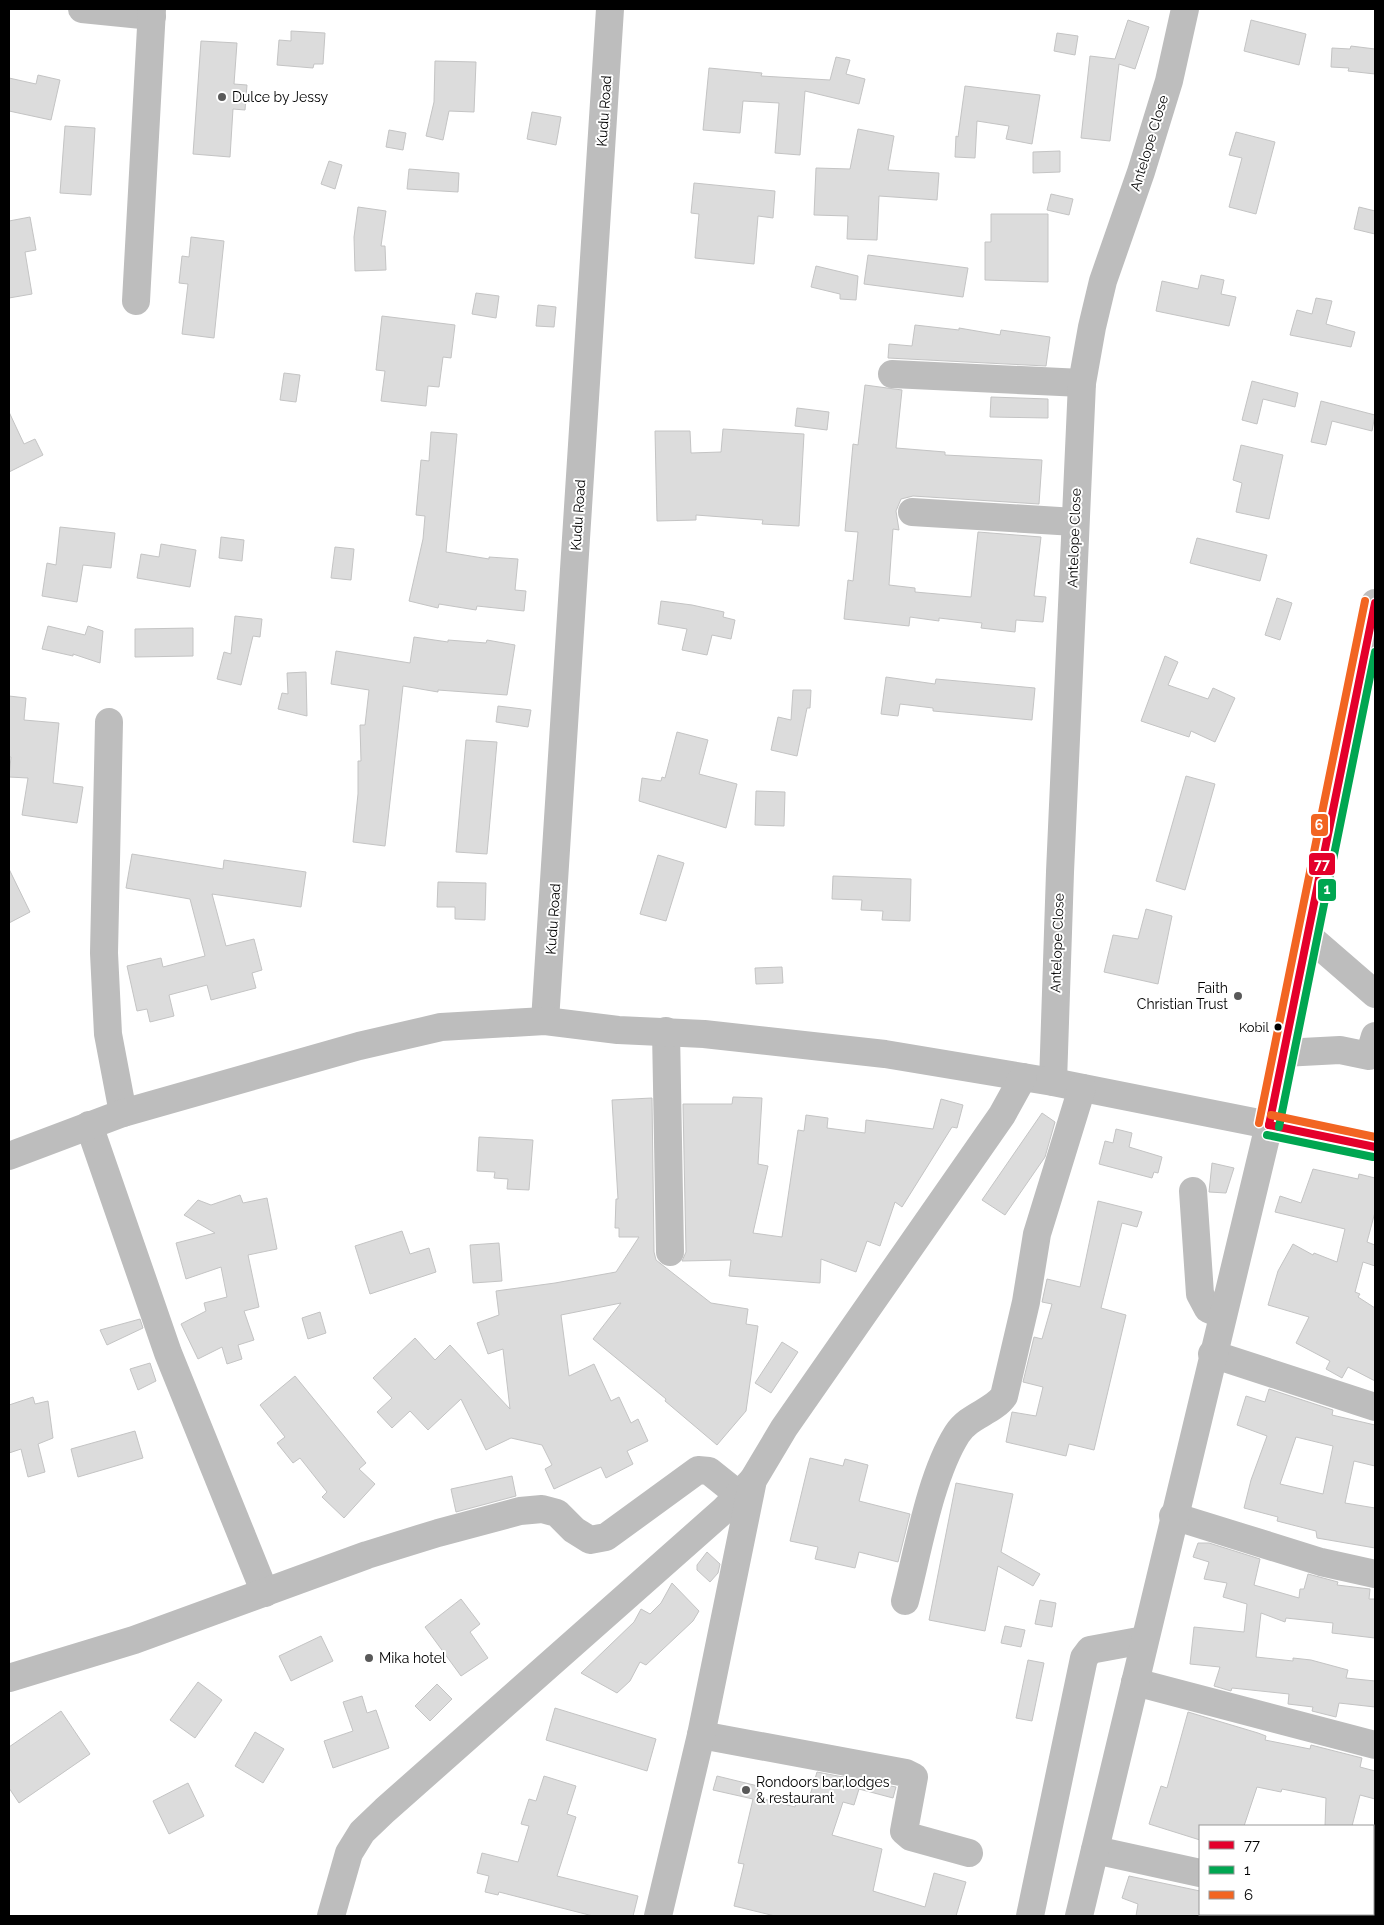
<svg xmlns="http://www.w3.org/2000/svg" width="1384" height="1925" viewBox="0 0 1384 1925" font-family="Raleway,sans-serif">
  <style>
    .building { fill: #dcdcdc; stroke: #c4c4c4; fill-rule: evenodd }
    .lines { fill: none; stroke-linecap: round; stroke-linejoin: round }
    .minor { stroke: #bdbdbd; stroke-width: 28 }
    .major { stroke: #bdbdbd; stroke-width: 28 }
    .bus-1-casing { stroke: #fff; stroke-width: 11 }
    .bus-2-casing { stroke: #fff; stroke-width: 11 }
    .bus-3-casing { stroke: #fff; stroke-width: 11 }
    .bus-1 { stroke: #e4002b; stroke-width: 8 }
    .bus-2 { stroke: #00a651; stroke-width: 8 }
    .bus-3 { stroke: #f26522; stroke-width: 8 }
    .poi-dot { fill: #595959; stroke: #fff; stroke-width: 2 }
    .bus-dot { fill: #000; stroke: #fff; stroke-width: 2 }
    .labels { text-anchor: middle; stroke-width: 4; stroke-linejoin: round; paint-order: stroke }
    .bus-label { font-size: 13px; fill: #000; stroke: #fff; text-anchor: end }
    .poi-label { font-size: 14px; fill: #000; stroke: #fff; text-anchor: start }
    .street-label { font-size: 14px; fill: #000; stroke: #fff }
    .line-badge { stroke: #fff; stroke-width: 2 }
    .badge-label { font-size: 14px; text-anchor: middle; font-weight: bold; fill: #fff }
  </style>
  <rect width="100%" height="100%" fill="#fff"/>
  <g class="building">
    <polygon points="1128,20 1149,27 1135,69 1119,64 1110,141 1081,138 1090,56 1115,59"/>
    <polygon points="1251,20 1306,34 1299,65 1244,51"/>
    <polygon points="291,31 325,33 323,64 314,64 313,68 277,65 279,40 291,41"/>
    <polygon points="1057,33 1078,36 1075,55 1054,51"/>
    <polygon points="201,41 237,43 234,84 247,85 245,110 233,109 230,157 193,154"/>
    <polygon points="1351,46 1375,49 1375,74 1348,71 1349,68 1331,67 1332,48 1350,49"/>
    <polygon points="836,57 850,60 846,74 865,79 859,104 805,91 800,155 775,153 779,103 743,101 740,133 703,130 709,68 762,73 761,76 830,80"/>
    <polygon points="435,61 476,62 474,112 449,111 443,140 426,136 434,102"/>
    <polygon points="38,75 60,80 51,120 9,111 9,78 36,84"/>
    <polygon points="965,86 1040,95 1032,144 1006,139 1009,126 977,121 975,158 955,157 956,136 958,137"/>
    <polygon points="532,112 561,117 556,145 527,139"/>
    <polygon points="65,126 95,128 91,195 60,193"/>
    <polygon points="858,129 894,136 888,170 939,173 937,200 879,196 877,240 847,239 848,216 814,215 816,168 850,169"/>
    <polygon points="389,130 406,133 403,150 386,147"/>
    <polygon points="1236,132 1275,142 1256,214 1229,207 1242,158 1229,155"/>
    <polygon points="1060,151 1060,172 1033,173 1033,152"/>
    <polygon points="329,161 342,165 335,189 321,184"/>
    <polygon points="409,169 459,173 458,192 407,189"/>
    <polygon points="694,183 775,191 773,218 758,216 754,264 695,258 699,214 691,213"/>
    <polygon points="1051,194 1073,199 1069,215 1047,210"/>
    <polygon points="358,207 386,211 381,246 385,246 386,270 355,271 354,237"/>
    <polygon points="1359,207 1375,211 1375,234 1354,229"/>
    <polygon points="991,214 1048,214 1048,282 985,280 985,242 991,242"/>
    <polygon points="30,217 36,250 25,252 32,294 9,298 9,221"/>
    <polygon points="191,237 224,241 214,338 182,334 188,284 179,283 182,256 189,257"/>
    <polygon points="868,255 968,268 963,297 864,284"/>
    <polygon points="816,266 858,276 856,300 840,299 840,294 811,287"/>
    <polygon points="1201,275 1224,280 1221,294 1236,297 1229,326 1156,311 1162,281 1198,289"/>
    <polygon points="476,293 499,296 496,318 472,314"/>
    <polygon points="1316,298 1332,301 1326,324 1355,332 1351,347 1290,335 1297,310 1312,314"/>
    <polygon points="538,305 556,307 554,327 536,326"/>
    <polygon points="382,316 455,325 451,358 443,357 439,387 428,386 426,406 381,401 385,371 376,370"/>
    <polygon points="915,325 959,330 959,328 1000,335 1001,330 1050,337 1046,366 888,358 889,344 912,346"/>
    <polygon points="284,373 300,375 296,402 280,400"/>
    <polygon points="1252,381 1298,393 1295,407 1263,399 1257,424 1242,420"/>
    <polygon points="865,385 902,390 896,448 945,452 945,455 1042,460 1039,504 913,496 901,499 896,511 899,530 893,529 889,585 915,588 915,592 971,597 978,532 1041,537 1034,596 1046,597 1043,622 1016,620 1015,632 981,628 982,623 939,618 939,621 910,617 909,626 844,619 848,580 853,581 858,532 845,531 853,444 858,445"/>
    <polygon points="991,397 1048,399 1048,418 990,417"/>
    <polygon points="1321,401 1375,415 1372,431 1332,421 1326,445 1311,442"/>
    <polygon points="797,408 829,412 827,430 795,426"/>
    <polygon points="9,412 24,444 35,439 43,455 9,472"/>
    <polygon points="723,429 804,434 799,526 762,524 763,520 696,515 696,520 657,521 655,431 690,431 691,453 721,452"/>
    <polygon points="431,432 457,434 446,552 489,559 489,557 518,559 515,590 526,591 524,611 477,606 476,610 439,604 438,608 409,601 423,539 425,516 416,515 421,460 429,461"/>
    <polygon points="1241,445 1283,455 1269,519 1236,512 1242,483 1233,480"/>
    <polygon points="60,527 115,533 111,568 83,565 77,602 42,596 47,563 56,565"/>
    <polygon points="221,537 244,540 242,561 219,558"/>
    <polygon points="1197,538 1267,555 1260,581 1190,563"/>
    <polygon points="161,544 196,550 190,587 137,578 141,554 159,557"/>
    <polygon points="335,547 354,549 351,580 331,578"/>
    <polygon points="1277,598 1292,603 1280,640 1265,635"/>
    <polygon points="661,601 692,605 724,612 723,617 735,620 731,639 712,635 707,655 682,650 687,629 658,624"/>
    <polygon points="235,616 262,619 260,637 253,636 241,685 217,679 224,652 231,654"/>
    <polygon points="48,626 85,635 88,626 103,631 100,663 73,654 73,656 42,649"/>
    <polygon points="193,628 193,656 135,657 135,629"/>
    <polygon points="414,637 448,642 448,640 486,643 487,640 515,645 507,695 438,690 438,692 403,686 385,846 353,842 358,794 358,761 361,761 360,725 365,725 369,690 331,684 336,651 410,663"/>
    <polygon points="1165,656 1178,662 1168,685 1208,699 1213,688 1235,698 1215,742 1191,731 1189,737 1141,721"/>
    <polygon points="306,672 307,716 278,709 282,693 288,694 287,673"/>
    <polygon points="886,677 935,684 936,679 1035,688 1032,720 933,711 933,708 900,704 898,716 881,714"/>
    <polygon points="793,690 811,690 810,708 807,708 797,756 771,750 778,717 791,720"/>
    <polygon points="9,696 26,698 24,720 59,723 53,783 83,787 77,823 22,815 28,778 9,777 11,757 9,757"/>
    <polygon points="498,706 531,710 528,727 496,722"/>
    <polygon points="677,732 708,740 699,774 737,784 726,828 639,801 642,778 661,781 662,777 665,778"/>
    <polygon points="466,740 497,742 487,854 456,852"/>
    <polygon points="1186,776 1215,784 1185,890 1156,881"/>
    <polygon points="756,791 785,792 784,826 755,825"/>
    <polygon points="132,854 223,869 224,860 306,872 301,907 212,894 226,946 254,939 262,970 252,973 256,988 211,1000 207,985 169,995 174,1016 150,1022 147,1009 137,1011 127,966 161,958 163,967 205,956 190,899 126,888"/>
    <polygon points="658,855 684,863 666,921 640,914"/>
    <polygon points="9,869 30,912 9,923"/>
    <polygon points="833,876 911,879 910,921 882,920 883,911 861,910 862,900 832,899"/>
    <polygon points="438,882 486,883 485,920 455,919 455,907 437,907"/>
    <polygon points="1146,909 1172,916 1158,984 1104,972 1113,935 1138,939"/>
    <polygon points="782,967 783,983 756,984 755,968"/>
    <polygon points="733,1097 762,1098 758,1164 768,1166 753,1233 782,1237 798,1130 804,1131 806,1115 828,1118 827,1128 865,1133 866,1120 933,1129 941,1099 963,1105 957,1128 952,1127 902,1207 895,1202 880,1246 867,1241 856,1272 821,1259 820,1283 729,1276 731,1260 682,1261 686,1252 683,1104 732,1104"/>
    <polygon points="652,1098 654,1252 656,1260 711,1303 748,1309 746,1324 758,1326 746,1411 717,1445 665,1401 666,1399 593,1339 621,1303 561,1315 569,1376 594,1364 611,1401 619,1397 631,1423 638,1419 648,1441 627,1451 633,1464 606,1478 601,1467 554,1489 545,1469 552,1465 542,1445 511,1438 486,1450 461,1399 428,1430 410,1411 392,1428 377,1412 392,1398 373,1378 415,1338 435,1360 450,1345 510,1409 503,1349 488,1354 477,1323 499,1315 496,1291 555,1283 616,1272 639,1237 619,1237 619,1228 615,1228 616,1199 618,1199 612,1100"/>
    <polygon points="1042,1113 1055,1122 1045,1157 1005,1215 982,1200"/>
    <polygon points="1116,1129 1132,1133 1129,1147 1162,1157 1158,1173 1154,1172 1152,1178 1099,1164 1105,1141 1113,1143"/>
    <polygon points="479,1137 533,1140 529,1190 507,1189 508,1179 494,1178 495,1172 477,1171"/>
    <polygon points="1212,1163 1234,1168 1226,1193 1209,1192"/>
    <polygon points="1313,1169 1358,1179 1359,1174 1375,1178 1375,1212 1367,1242 1375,1245 1375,1266 1363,1262 1355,1292 1360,1294 1358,1297 1375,1308 1375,1381 1348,1367 1342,1378 1326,1369 1330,1361 1296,1343 1309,1317 1268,1305 1278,1271 1293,1244 1313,1255 1314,1253 1337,1262 1345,1229 1275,1212 1280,1196 1301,1203"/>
    <polygon points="240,1195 243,1203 267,1198 277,1249 248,1255 259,1307 244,1311 254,1340 238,1345 242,1359 227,1364 222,1347 198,1359 181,1324 206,1311 204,1303 227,1297 221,1267 186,1279 176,1243 215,1233 184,1215 198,1200 211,1205"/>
    <polygon points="1098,1201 1142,1212 1137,1227 1122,1223 1101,1308 1126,1315 1094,1450 1069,1444 1066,1456 1006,1442 1012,1412 1036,1416 1043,1387 1023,1382 1034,1337 1042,1339 1052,1304 1042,1302 1047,1279 1080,1287"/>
    <polygon points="402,1231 410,1254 429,1248 436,1272 370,1294 355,1246"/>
    <polygon points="499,1243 502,1281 473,1283 470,1245"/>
    <polygon points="320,1312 326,1333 308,1339 302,1318"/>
    <polygon points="140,1319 143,1328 107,1345 100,1330"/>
    <polygon points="782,1342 798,1352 771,1393 755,1383"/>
    <polygon points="150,1363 156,1381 138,1390 130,1369"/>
    <polygon points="295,1376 366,1463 359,1469 375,1484 344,1518 322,1497 327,1492 300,1458 293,1463 277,1443 285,1437 260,1405"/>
    <path d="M1269 1389 1333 1410 1332 1415 1375 1425V1466L1354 1461 1345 1503 1375 1508V1548L1317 1538 1316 1531 1277 1521 1278 1517 1244 1508 1251 1480 1267 1436 1237 1425 1246 1396 1265 1402ZM1296 1437 1333 1446 1323 1494 1280 1484Z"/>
    <polygon points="33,1397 35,1404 48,1401 53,1438 38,1444 45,1472 28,1477 21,1449 9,1453 9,1405"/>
    <polygon points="135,1431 143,1458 78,1477 71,1449"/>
    <polygon points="810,1458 843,1466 845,1459 868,1465 859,1501 910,1514 898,1562 859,1552 855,1568 815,1559 818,1547 790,1541"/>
    <polygon points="512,1476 516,1496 456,1512 451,1489"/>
    <polygon points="956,1483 1013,1494 1001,1552 1040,1574 1033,1586 998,1566 985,1631 929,1620"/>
    <polygon points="1198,1543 1209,1543 1260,1559 1254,1585 1299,1598 1300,1589 1304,1589 1308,1574 1338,1582 1337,1585 1370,1589 1369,1599 1375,1599 1375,1638 1332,1633 1333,1623 1286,1618 1285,1622 1261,1613 1256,1657 1293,1661 1293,1658 1311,1660 1348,1670 1346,1678 1375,1681 1375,1707 1339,1703 1336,1717 1312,1711 1313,1707 1288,1704 1289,1694 1232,1688 1231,1691 1214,1686 1220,1667 1190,1664 1194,1627 1244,1632 1247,1604 1223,1597 1227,1583 1204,1579 1209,1562 1193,1557"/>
    <polygon points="707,1552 720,1564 718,1573 710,1582 697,1570 697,1565"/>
    <polygon points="672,1583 699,1611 693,1621 646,1665 640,1662 630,1681 617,1693 581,1673 634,1622 641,1609 650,1614 661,1603"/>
    <polygon points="461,1599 480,1624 470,1632 488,1658 461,1676 425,1627"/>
    <polygon points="1040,1600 1056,1603 1052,1627 1035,1624"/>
    <polygon points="1005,1626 1025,1630 1021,1647 1001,1643"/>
    <polygon points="321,1636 333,1661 291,1681 279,1656"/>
    <polygon points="1028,1660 1044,1663 1032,1721 1016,1718"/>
    <polygon points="198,1682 222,1700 195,1738 170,1720"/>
    <polygon points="437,1684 452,1699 430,1721 415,1706"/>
    <polygon points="362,1696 367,1713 376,1710 389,1748 333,1768 324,1741 353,1731 343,1702"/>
    <polygon points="555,1708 656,1739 647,1771 546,1740"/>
    <polygon points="61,1711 90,1754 19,1803 9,1788 9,1747"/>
    <polygon points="1188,1712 1258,1733 1266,1736 1265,1740 1310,1749 1311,1745 1362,1758 1360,1767 1375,1771 1375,1799 1360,1795 1352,1826 1325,1826 1326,1798 1282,1789 1281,1792 1257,1787 1244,1826 1200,1826 1200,1840 1149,1824 1161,1786 1167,1788"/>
    <polygon points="255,1732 284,1749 263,1783 235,1766"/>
    <polygon points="817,1772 896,1787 893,1798 859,1789 854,1805 843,1802 832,1835 882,1849 873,1891 925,1907 934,1873 966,1882 956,1916 775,1916 734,1906 744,1864 738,1863 753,1799 713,1790 717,1776 758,1786 756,1797 795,1807 796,1802 807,1805"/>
    <polygon points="544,1776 576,1786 567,1814 576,1817 557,1876 638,1896 633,1916 593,1916 499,1892 498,1895 485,1892 489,1876 477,1873 482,1853 518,1862 529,1826 521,1824 529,1799 536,1801"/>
    <polygon points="188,1783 204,1816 169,1834 153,1801"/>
    <polygon points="1129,1876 1200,1891 1200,1916 1136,1916 1138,1904 1122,1898"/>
  </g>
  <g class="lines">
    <g class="minor">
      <polyline points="82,9 152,16"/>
      <polyline points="136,301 152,9"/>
      <polyline points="892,374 1082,383"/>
      <polyline points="912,512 1075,522"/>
      <polyline points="109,722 104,953 108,1034 123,1113"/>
      <polyline points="1307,935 1375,994"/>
      <polyline points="545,1021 610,9"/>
      <polyline points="666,1031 670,1252"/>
      <polyline points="1283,1053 1340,1050 1369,1056 1375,1036"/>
      <polyline points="1053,1082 1060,872 1082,383 1092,327 1103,281 1141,172 1169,81 1185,9"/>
      <polyline points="89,1125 168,1353 265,1593"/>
      <polyline points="9,1156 123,1113 359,1046 441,1027 545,1021 618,1030 704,1034 885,1054 1053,1082 1269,1125"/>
      <polyline points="1193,1191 1200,1294 1208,1309 1222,1315"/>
      <polyline points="1212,1354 1375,1407"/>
      <polyline points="1173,1516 1321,1562 1375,1574"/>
      <path d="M905 1601C918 1551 930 1477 957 1434 969 1415 993 1412 1004 1396L1026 1302 1037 1234 1082 1088"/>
      <polyline points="9,1678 134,1640 367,1555 438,1533 520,1511 542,1509 557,1513 574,1530 590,1540 606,1537 698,1470 709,1471 739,1495"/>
      <polyline points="1135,1682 1375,1745"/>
      <polyline points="701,1735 906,1773 914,1777 904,1831 911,1837 969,1853"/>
      <polyline points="1095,1850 1200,1873"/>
      <polyline points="1373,1912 1375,1913"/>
      <polyline points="331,1916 349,1853 362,1832 385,1810 724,1510 752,1481"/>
      <polyline points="658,1916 701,1735 753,1480 784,1428 1002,1115 1023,1077"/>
      <polyline points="1030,1916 1084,1658 1090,1650 1144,1640"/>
    </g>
    <g class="major">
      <polyline points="1269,1125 1375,1147"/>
      <polyline points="1079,1916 1269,1125 1375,603"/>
    </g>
    <g class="bus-1-casing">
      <g id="bus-1">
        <polyline points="1269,1125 1375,603"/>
        <polyline points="1269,1125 1375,1147"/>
      </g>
    </g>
    <g class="bus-2-casing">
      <g id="bus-2">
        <polyline points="1279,1127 1375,652"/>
        <polyline points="1267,1135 1373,1157"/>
      </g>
    </g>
    <g class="bus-3-casing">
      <g id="bus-3">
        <polyline points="1271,1115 1375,1137"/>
        <polyline points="1259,1123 1365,601"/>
      </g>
    </g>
    <use href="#bus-1" class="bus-1"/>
    <use href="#bus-2" class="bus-2"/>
    <use href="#bus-3" class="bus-3"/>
  </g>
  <g class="poi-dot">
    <circle cx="222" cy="97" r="5"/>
    <circle cx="1238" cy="996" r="5"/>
    <circle cx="369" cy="1658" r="5"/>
    <circle cx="746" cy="1790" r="5"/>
  </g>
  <circle class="bus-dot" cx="1278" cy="1027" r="4.5"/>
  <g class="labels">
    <g class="bus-label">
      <text x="1269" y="1032">Kobil</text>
    </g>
    <g class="poi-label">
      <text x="232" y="102">Dulce by Jessy</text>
      <text x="1228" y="993" text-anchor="end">Faith<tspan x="1228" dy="16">Christian Trust</tspan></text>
      <text x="379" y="1663">Mika hotel</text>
      <text x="756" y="1787">Rondoors bar,lodges<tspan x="756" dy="16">&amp; restaurant</tspan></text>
    </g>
    <g class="street-label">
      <text transform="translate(604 111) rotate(-86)" y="5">Kudu Road</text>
      <text transform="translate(1149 143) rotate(-73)" y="5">Antelope Close</text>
      <text transform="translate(578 515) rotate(-86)" y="5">Kudu Road</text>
      <text transform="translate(1074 538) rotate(-88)" y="5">Antelope Close</text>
      <text transform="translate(553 919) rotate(-86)" y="5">Kudu Road</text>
      <text transform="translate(1057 943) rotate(-88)" y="5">Antelope Close</text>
    </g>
  </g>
  <g class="line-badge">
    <rect x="1310" y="813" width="19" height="24" rx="5" fill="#f26522"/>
    <rect x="1308" y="852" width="28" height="24" rx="5" fill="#e4002b"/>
    <rect x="1317" y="878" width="20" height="24" rx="5" fill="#00a651"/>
  </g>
  <g class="badge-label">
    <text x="1319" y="830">6</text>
    <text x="1322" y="869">77</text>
    <text x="1327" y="894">1</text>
  </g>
  <rect width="1384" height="1925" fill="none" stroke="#000000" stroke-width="20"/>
  <rect x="1199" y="1825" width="175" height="90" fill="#ffffff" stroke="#999999"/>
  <rect x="1209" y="1841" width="25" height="8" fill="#e4002b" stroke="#999999"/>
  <text x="1244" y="1850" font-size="15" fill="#000000">77</text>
  <rect x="1209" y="1866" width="25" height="8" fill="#00a651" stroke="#999999"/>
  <text x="1244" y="1875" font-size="15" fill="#000000">1</text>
  <rect x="1209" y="1891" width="25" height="8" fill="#f26522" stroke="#999999"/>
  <text x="1244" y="1900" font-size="15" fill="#000000">6</text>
</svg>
